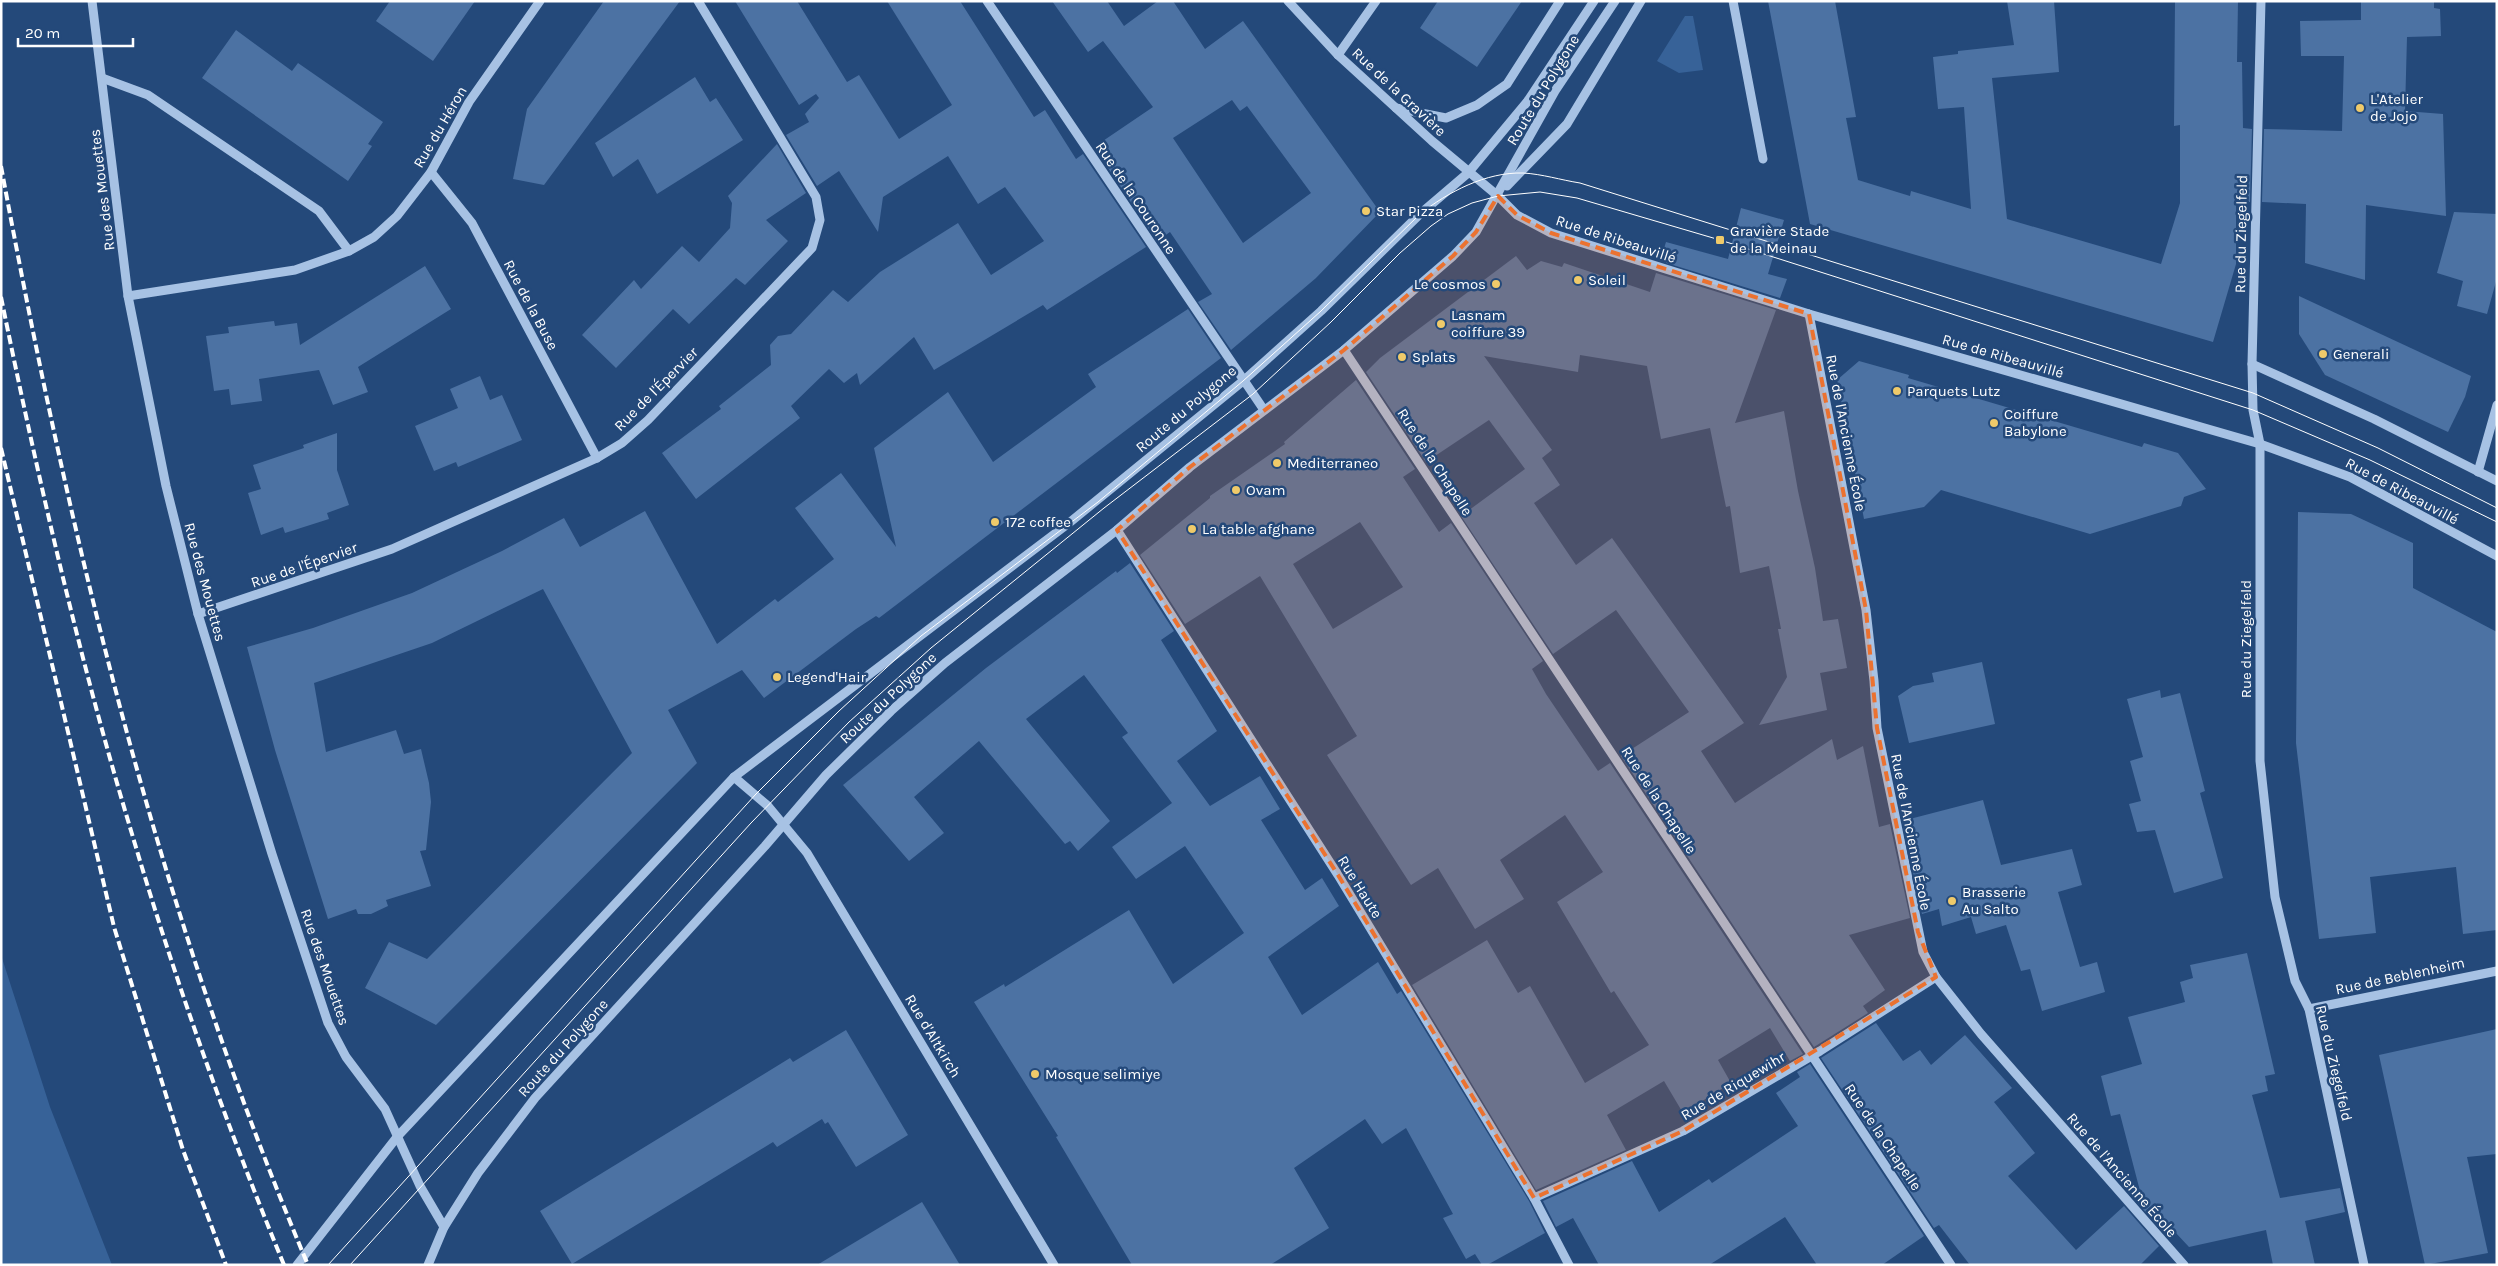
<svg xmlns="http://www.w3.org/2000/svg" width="2498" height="1266" viewBox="0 0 2498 1266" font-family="Karla,sans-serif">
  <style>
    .green { fill: #376298 }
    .building { fill: #4c72a3; fill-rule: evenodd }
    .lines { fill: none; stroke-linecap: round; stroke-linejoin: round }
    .minor { stroke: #a7c2e4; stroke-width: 9 }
    .tram { stroke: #fff; stroke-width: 1 }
    .rail { stroke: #fff; stroke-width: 4; stroke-dasharray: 9 4; stroke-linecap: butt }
    .marked { fill: #eb7230; fill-opacity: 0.2; stroke: #eb7230; stroke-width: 4; stroke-dasharray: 10 6; stroke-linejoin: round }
    .poi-dot { fill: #efca6a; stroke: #24497a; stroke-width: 2 }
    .labels { text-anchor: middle; stroke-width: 5; stroke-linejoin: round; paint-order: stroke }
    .street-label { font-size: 15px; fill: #fff; stroke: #24497a }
    .poi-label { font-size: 15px; fill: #fff; stroke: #24497a; text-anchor: start }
  </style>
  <rect width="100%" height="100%" fill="#24497a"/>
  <g class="green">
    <polygon points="1685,16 1693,16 1703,70 1679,73 1657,61"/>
    <polygon points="1,955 50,1107 112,1265 1,1265"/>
  </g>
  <g class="building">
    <polygon points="390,1 475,1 433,61 376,21"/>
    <polygon points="604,1 680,1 544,185 513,179 527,109"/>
    <polygon points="735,1 797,1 847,82 859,75 899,139 952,105 887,1 960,1 1034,117 1045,110 1076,159 1083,154 1146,247 1047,310 1043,305 934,370 914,337 860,385 857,373 844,383 829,369 791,406 800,418 696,499 662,453 721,409 719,406 771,365 770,345 778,336 791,334 833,290 848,302 880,272 958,223 991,275 1044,241 1005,187 978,204 948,156 883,197 878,232 839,171 817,186 786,135 809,122 805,114 819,98 816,94 799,105"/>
    <path d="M1052 1H1107L1124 26 1158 1H1173L1205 49 1243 21 1380 212 1316 278 1231 350 1198 302 1212 294 1170 232 1157 241 1094 147 1153 107 1103 41 1088 52ZM1232 100 1240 111 1247 106 1311 193 1243 243 1173 138Z"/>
    <polygon points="1438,1 1522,1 1477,67 1420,28"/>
    <polygon points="1768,1 1835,1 1856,117 1846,118 1858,180 1910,196 1911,191 1971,209 1964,107 1938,109 1933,57 1958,54 1958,51 2014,45 2007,1 2054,1 2059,72 1992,78 2007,219 2161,264 2180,203 2180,125 2174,126 2175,1 2238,1 2237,62 2242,62 2243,128 2252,129 2250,202 2236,202 2236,264 2213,342 1810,224"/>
    <polygon points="2361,1 2434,1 2434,8 2440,9 2441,36 2407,37 2405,111 2443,114 2446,216 2366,205 2365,280 2305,263 2306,204 2262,202 2264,129 2342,131 2344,56 2301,56 2300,21 2361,20"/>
    <polygon points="236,30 292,71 298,63 383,122 368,144 372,146 348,181 202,78"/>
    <polygon points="695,77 710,102 716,98 743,140 657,194 638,159 613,177 595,143"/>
    <polygon points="777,144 806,193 766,220 788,241 745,285 736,278 689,324 673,309 616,368 582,335 634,280 641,289 682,246 699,262 730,228 732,203 728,196"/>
    <polygon points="1741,208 1784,220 1768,274 1787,279 1780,298 1660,261 1666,242 1728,259"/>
    <polygon points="2454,212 2497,214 2497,278 2487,314 2457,306 2463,281 2437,273"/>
    <polygon points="1516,256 1527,270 1541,261 1562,267 1564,263 1650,292 1656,273 1776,310 1735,423 1784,411 1798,491 1815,568 1823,621 1838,619 1847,668 1820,673 1827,710 1759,725 1787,677 1778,629 1781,629 1769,566 1740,573 1730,506 1726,507 1710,428 1661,439 1647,366 1580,355 1578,372 1484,356 1552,450 1542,458 1560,485 1534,503 1576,565 1612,538 1744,723 1701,751 1735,803 1832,739 1837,760 1863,746 1879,827 1890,824 1910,918 1849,935 1885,990 1863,1006 1868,1013 1814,1047 1621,756 1689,712 1616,610 1553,654 1461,516 1525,469 1489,420 1426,462 1366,372 1380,358"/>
    <polygon points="425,266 451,309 358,367 368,392 333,405 319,370 259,379 262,401 231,405 229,389 214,391 206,336 229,333 228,327 274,321 275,326 297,323 300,345"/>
    <polygon points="2299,296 2471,376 2465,397 2448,432 2325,375 2299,334"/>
    <polygon points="1188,309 1221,358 879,618 876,616 856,629 764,698 742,670 668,710 697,763 436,1025 365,988 389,942 427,959 632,753 543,589 432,643 314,683 326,752 396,730 404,754 421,749 429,783 431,802 426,850 420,851 431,886 386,900 388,906 371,914 358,914 356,909 328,919 275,750 247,647 313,628 412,593 502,551 564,518 580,547 645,511 717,644 775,599 778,602 834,559 795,508 841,473 896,547 874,448 948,392 993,462 1096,387 1088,374"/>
    <polygon points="1859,361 1909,375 1908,378 2142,447 2144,443 2178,453 2206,489 2184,497 2181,506 2090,534 1941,490 1924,507 1864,519 1837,380"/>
    <polygon points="480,376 490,400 502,395 522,440 458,467 456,462 434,471 415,426 458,408 450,389"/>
    <path d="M1356 380 1415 469 1403 477 1439 532 1451 523 1543 661 1532 669 1546 694 1598 771 1610 763 1803 1054 1790 1061 1770 1028 1718 1060 1731 1083 1683 1113 1664 1081 1607 1115 1626 1150 1536 1190 1412 985 1487 940 1518 993 1530 986 1585 1083 1649 1045 1614 991 1611 993 1557 902 1603 872 1565 815 1500 860 1524 899 1475 929 1438 868 1411 885 1327 755 1357 736 1260 576 1185 624 1140 555 1210 498V496L1285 444 1284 442ZM1360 522 1403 587 1333 629 1293 564Z"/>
    <polygon points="337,433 337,470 349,505 327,513 329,519 285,533 283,527 261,535 248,493 261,489 253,465 304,448 303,445"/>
    <polygon points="2298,512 2351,514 2413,543 2413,588 2497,632 2497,930 2463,934 2456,867 2370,877 2376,933 2319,939 2296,743"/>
    <polygon points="1130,563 1174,631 1161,640 1217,731 1177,761 1210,806 1260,776 1280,809 1261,820 1305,890 1322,878 1339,906 1268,957 1302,1015 1378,962 1397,994 1401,991 1529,1201 1545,1233 1487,1265 1482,1265 1475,1254 1466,1259 1443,1218 1453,1214 1406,1128 1382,1144 1365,1119 1294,1168 1329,1228 1270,1265 1132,1265 1056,1137 1058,1136 974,1002 1004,984 1005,987 1129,910 1173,984 1244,933 1185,846 1136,879 1112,847 1172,803 1122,737 1128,733 1084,675 1026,719 1110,821 1078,851 1070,841 1065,844 979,741 914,797 944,833 909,861 843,785 986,668 1116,571 1117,573"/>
    <polygon points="1982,662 1995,724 1909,743 1898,696 1913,686 1934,682 1932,673"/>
    <polygon points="2160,690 2161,698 2180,693 2205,791 2200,793 2223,878 2174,893 2155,830 2137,832 2129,804 2141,801 2130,761 2143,757 2127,699"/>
    <polygon points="1983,800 2001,865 2072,849 2082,885 2058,892 2080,967 2097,962 2105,992 2042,1011 2030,969 2021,971 2006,925 1976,934 1971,917 1942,926 1939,909 1922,914 1902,821"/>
    <polygon points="2247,953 2275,1074 2265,1076 2268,1091 2252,1095 2280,1198 2340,1188 2345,1212 2305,1221 2315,1265 2273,1265 2266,1230 2189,1247 2175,1232 2169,1238 2133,1198 2140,1191 2120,1114 2111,1116 2101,1076 2142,1064 2128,1017 2185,1002 2180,982 2193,978 2190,965"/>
    <polygon points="1876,1023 1903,1061 1920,1050 1931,1065 1965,1035 2012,1088 1994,1102 2035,1153 2008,1176 2076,1250 2124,1206 2159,1246 2140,1265 1970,1265 1939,1225 1934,1228 1821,1058"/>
    <polygon points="2497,1029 2497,1154 2467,1157 2488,1253 2425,1265 2379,1055"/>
    <polygon points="846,1030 908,1135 856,1167 828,1122 825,1124 822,1119 777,1147 773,1142 572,1264 540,1211 790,1058 793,1062"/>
    <polygon points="1810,1064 1924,1236 1882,1265 1817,1265 1785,1217 1709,1265 1599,1265 1573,1218 1556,1227 1543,1201 1632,1161 1659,1212 1709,1179 1712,1183 1798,1126 1776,1093 1800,1077 1797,1072"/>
    <polygon points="922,1202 960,1265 817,1265"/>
  </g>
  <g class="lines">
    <g class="minor">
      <polyline points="92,1 128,296 166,486 198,614 272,854 328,1023 346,1057 385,1109 420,1186 444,1227"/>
      <polyline points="987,1 1264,410"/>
      <polyline points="1288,1 1338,55 1432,141 1498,196 1517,215 1551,233 1809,314 2260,444 2350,477 2497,556"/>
      <polyline points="1733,1 1763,159"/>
      <polyline points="2261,1 2252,364 2253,410 2260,444 2260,761 2275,897 2295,981 2309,1009 2364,1265"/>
      <polyline points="1338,55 1376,1"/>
      <polyline points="102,78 148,95 319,211 349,251"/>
      <polyline points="1396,108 1446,118 1477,105 1507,84 1560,1"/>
      <polyline points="431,172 472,223 597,458"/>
      <polyline points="1507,186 1567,124 1641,1"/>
      <polyline points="128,296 295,270 349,251 374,237 397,216 431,172 469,102 540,1"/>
      <polyline points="1809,314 1866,610 1874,681 1877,728 1923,952 1936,977 1981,1034 2184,1265"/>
      <polyline points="1344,350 1951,1265"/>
      <polyline points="2252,364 2374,419 2497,481"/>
      <polyline points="2478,472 2497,405"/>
      <polyline points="1117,530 1338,875 1534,1198 1569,1265"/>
      <polyline points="198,614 392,549 597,458 622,443 648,420 812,248 820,220 816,197 698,1"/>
      <polyline points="734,777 768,806 807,853 1054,1265"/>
      <polyline points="2309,1009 2497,971"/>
      <polyline points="1534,1198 1683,1131 1820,1051 1936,977"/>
      <polyline points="297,1265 397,1137 734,777 1069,523 1243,381 1321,311 1420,214 1468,173 1527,102 1594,1"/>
      <polyline points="428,1265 444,1227 478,1173 535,1098 765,846 826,775 891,711 945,663 1117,530 1190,467 1344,350 1453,256 1476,232 1555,91 1615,1"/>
    </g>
    <g class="tram">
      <path d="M328 1265 756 794 839 711 921 636 1098 502 1243 381 1321 311 1420 214C1448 192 1486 172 1523 173 1542 174 1561 180 1580 183L2253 393 2378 448 2497 508"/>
      <polyline points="350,1265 751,823 849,722 931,648 1104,508 1253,394 1331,322 1400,253 1431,226 1448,214 1472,203 1498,196 1540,192 1577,198 1720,240 2253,410 2370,460 2497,522"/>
    </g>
    <g class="rail">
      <path d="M1 166C70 540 159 913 308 1265"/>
      <path d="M1 297C38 478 79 658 132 834 175 980 226 1124 284 1265"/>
      <polyline points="1,448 114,927 183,1150 226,1265"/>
    </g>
  </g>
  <path class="marked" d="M1498 196 1517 215 1551 233 1809 314 1866 610 1877 728 1918 932 1936 977 1683 1131 1534 1198 1338 875 1117 530 1190 467 1344 350 1453 256 1476 232Z"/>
  <g class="poi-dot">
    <circle cx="2360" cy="108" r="5"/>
    <circle cx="1366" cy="211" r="5"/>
    <rect x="1715" y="235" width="10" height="10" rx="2.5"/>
    <circle cx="1578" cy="280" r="5"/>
    <circle cx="1496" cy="284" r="5"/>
    <circle cx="1441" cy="324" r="5"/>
    <circle cx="2323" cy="354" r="5"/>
    <circle cx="1402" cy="357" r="5"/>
    <circle cx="1897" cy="391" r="5"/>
    <circle cx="1994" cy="423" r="5"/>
    <circle cx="1277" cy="463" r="5"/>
    <circle cx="1236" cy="490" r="5"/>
    <circle cx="995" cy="522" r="5"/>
    <circle cx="1192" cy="529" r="5"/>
    <circle cx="777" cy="677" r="5"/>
    <circle cx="1952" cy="901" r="5"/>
    <circle cx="1035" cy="1074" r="5"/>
  </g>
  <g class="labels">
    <g class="street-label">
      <text transform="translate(1543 90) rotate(-59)" y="5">Route du Polygone</text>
      <text transform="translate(1399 92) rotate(43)" y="5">Rue de la Gravière</text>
      <text transform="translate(440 127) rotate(-60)" y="5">Rue du Héron</text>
      <text transform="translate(102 190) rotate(-97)" y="5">Rue des Mouettes</text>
      <text transform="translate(1136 198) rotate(56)" y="5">Rue de la Couronne</text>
      <text transform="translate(2241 234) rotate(-89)" y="5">Rue du Ziegelfeld</text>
      <text transform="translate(1616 239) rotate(18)" y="5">Rue de Ribeauvillé</text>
      <text transform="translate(531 305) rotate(62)" y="5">Rue de la Buse</text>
      <text transform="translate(2003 356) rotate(16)" y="5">Rue de Ribeauvillé</text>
      <text transform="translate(656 389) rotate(-45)" y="5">Rue de l'Épervier</text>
      <text transform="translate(1186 409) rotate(-40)" y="5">Route du Polygone</text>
      <text transform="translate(1846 433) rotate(79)" y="5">Rue de l'Ancienne École</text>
      <text transform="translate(1435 462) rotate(57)" y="5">Rue de la Chapelle</text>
      <text transform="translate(2402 491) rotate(28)" y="5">Rue de Ribeauvillé</text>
      <text transform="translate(304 565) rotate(-19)" y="5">Rue de l'Épervier</text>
      <text transform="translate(205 582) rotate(75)" y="5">Rue des Mouettes</text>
      <text transform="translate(2246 639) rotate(-90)" y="5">Rue du Ziegelfeld</text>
      <text transform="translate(888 698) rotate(-43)" y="5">Route du Polygone</text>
      <text transform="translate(1659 800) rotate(57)" y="5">Rue de la Chapelle</text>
      <text transform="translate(1911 832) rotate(79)" y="5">Rue de l'Ancienne École</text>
      <text transform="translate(1360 887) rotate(58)" y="5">Rue Haute</text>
      <text transform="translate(325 967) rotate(71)" y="5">Rue des Mouettes</text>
      <text transform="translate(2400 976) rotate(-12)" y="5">Rue de Beblenheim</text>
      <text transform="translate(933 1036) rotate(59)" y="5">Rue d'Altkirch</text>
      <text transform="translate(563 1048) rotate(-48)" y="5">Route du Polygone</text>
      <text transform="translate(2334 1063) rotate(77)" y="5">Rue du Ziegelfeld</text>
      <text transform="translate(1733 1086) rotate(-31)" y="5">Rue de Riquewihr</text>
      <text transform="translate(1883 1137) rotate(56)" y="5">Rue de la Chapelle</text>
      <text transform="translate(2122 1175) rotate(49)" y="5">Rue de l'Ancienne École</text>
    </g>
    <g class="poi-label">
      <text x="2370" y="104">L'Atelier<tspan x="2370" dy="17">de Jojo</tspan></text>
      <text x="1376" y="216">Star Pizza</text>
      <text x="1730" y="236">Gravière Stade<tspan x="1730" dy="17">de la Meinau</tspan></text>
      <text x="1588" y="285">Soleil</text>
      <text x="1486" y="289" text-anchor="end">Le cosmos</text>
      <text x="1451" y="320">Lasnam<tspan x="1451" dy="17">coiffure 39</tspan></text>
      <text x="2333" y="359">Generali</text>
      <text x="1412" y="362">Splats</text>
      <text x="1907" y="396">Parquets Lutz</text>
      <text x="2004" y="419">Coiffure<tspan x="2004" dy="17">Babylone</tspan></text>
      <text x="1287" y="468">Mediterraneo</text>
      <text x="1246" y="495">Ovam</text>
      <text x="1005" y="527">172 coffee</text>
      <text x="1202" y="534">La table afghane</text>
      <text x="787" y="682">Legend'Hair</text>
      <text x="1962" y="897">Brasserie<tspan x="1962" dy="17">Au Salto</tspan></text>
      <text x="1045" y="1079">Mosque selimiye</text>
    </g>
  </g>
  <rect width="2498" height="1266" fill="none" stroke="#ffffff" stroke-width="5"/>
  <path d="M18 38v8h115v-8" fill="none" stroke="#ffffff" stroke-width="2.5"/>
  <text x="25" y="38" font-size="15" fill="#ffffff" stroke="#24497a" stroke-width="4" paint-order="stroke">20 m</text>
</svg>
